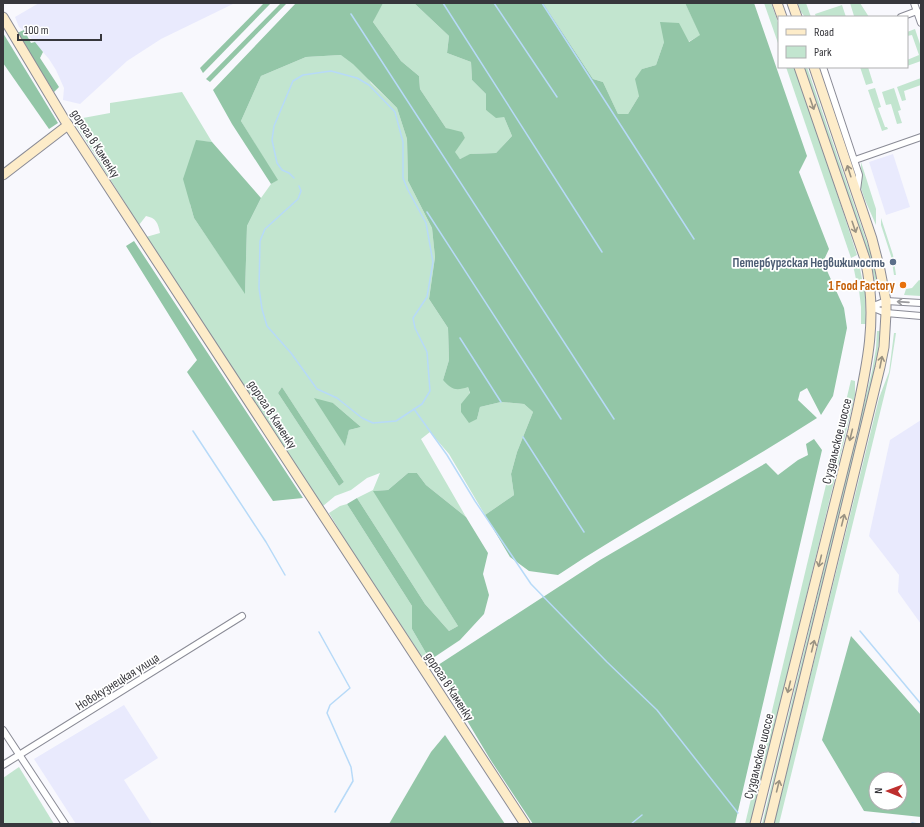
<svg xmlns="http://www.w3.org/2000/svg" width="924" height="827" viewBox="0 0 924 827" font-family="'Sofia Sans Condensed',sans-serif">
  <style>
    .built { fill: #e9eafd }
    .green { fill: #c2e5cf; fill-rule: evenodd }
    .forest { fill: #93c6a7; fill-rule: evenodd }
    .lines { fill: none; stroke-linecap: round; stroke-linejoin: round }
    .stream { stroke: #b7daf8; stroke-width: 1.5 }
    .street-casing { stroke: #8a8b96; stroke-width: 8 }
    .secondary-casing { stroke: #8a8b96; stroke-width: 11 }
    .street { stroke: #fff; stroke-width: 6 }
    .secondary { stroke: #fdecc9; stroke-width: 9 }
    .oneway { stroke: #9a9282 }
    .oneway2 { stroke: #9b9b9e }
    .service-dot { fill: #5c6f8a; stroke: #fff; stroke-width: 1.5 }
    .food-dot { fill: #e8710a; stroke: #fff; stroke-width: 1.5 }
    .labels { text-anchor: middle; stroke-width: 3.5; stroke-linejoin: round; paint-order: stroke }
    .street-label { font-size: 13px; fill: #37373c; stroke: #fff }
    .service-label { font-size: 13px; font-weight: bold; fill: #4e5e75; stroke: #fff; text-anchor: end }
    .food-label { font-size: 13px; font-weight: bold; fill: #c56008; stroke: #fff; text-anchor: end }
  </style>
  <rect width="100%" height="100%" fill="#f8f8fd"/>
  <g class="built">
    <polygon points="39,3 235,3 161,39 127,61 80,104 63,100 64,88 56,70 49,59 25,31 19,27 15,17"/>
    <polygon points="893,154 910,207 886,215 869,162"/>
    <polygon points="921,420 921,624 898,592 899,575 869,536 890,440"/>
    <polygon points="124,705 158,758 124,780 152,824 76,824 34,759"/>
  </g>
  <g class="green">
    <polygon points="382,3 414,3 449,36 447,53 471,62 472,80 486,94 486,110 504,117 512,136 496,153 471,154 460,159 454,152 465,138 446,128 420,89 419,76 401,61 373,22"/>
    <polygon points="543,3 685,3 701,35 688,42 664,42 656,65 642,69 639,96 628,114 618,114 603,82 593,79"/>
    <polygon points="764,3 771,3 779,25 779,46"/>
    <polygon points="798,3 806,3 811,17 805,17 801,12"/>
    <polygon points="850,3 860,3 869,17 851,17 854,16"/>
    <polygon points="842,5 846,17 816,17 815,14"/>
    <polygon points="915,29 921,47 921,61 907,66 907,60 919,55 912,35 907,36 907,32"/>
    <path d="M344 38 371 83 397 108 407 139 408 181 432 228 435 257 429 299 448 328 449 360 443 380 468 387 477 419 480 407 501 402 524 404 533 412 517 452 511 474 514 495 485 515 449 454 430 432 421 439 466 517 426 485 417 473H408L388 490 374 491 458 626 449 631 425 604 357 498 373 490 380 473 367 478 351 490 335 496 323 506 146 237 160 233C158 223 156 218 146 216L139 225 71 117 83 118 110 113V103L182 92 212 142 196 141 190 204 194 218 245 293 247 226 261 198 271 184 277 180 241 121 261 76 306 57 341 55ZM282 387 344 482 339 486 278 393ZM333 403 361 427 349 430 345 445Z"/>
    <polygon points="786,67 794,67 813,119 857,255 851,258"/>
    <polygon points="804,67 807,67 873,260 877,282 875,283 871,261"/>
    <polygon points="860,67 868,67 873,83 866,85"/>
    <polygon points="921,78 921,85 904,91 906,100 902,101 897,87"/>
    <polygon points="875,88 881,107 878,108 885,127 887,127 888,129 882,131 868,90"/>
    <polygon points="894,88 901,110 898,111 902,123 897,124 891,104 886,105 882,92"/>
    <polygon points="861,162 876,209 876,225 865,200 861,188"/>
    <polygon points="881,218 893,255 896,275 894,275 891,256 881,225"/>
    <polygon points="859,263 863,284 857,284 853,265"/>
    <polygon points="919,280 921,281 921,296 904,295 906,289 912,288"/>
    <polygon points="865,289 866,324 861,324 861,307 859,290"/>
    <polygon points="877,331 880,331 876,370 765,824 762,824 872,371 876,348"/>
    <polygon points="894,333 896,333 890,372 779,824 774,824 879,398 889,372"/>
    <polygon points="851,380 855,381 855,395 751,824 745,824"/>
    <polygon points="347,504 412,606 412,629 430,660 426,663 344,538 329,513 340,506"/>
    <polygon points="19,767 54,824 3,824 3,778"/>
  </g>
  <g class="forest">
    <polygon points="264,3 271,3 203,73 200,68"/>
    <polygon points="281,3 287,3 210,82 206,79"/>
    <path d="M296 3H383L373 22 401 61 419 76 420 89 446 128 462 132 465 138 455 152 460 159 470 154 496 153 512 136 504 117 496 118 486 110V94L472 80 471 62 447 53 449 36 414 3H543L593 79 603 82 618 114H628L639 96 635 79 642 69 656 65 664 42 660 22 679 23 689 42 700 35 685 3H754L807 156 799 172 829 249 823 262 844 308 847 328 833 396 821 415 807 388 800 392 798 400 817 418C732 473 642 519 558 575L529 571 510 557 485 515 514 495 511 474 517 452 533 412 524 404 501 402 480 407 477 419 469 423 461 412V404L470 393 468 387C456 391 452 390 443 380L449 360 448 328 429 299 435 257 432 228 408 181 407 139 397 108 353 64 341 55 306 57 261 76 241 121 278 180 271 184 232 124 213 90Z"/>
    <polygon points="24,30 31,43 35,42 43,52 40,58 59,87 54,92 17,33"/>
    <polygon points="3,33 58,123 49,129 3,63"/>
    <polygon points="196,140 212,142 261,198 247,226 245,294 194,218 183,179"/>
    <polygon points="134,241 303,498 273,501 187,372 197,360 126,246"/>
    <polygon points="282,387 344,482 339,486 278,393"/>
    <polygon points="314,398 333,403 361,427 349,430 345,446"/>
    <polygon points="814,439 822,450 735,824 533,824 490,759 435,667 600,560 766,463 778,475 798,460 808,455 806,444"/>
    <polygon points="408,473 417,473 426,485 466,517 488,553 483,574 489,595 484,614 460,640 430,660 412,629 412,606 347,504 357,498 425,604 449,631 458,626 373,491 388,490"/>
    <path d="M851 636 921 715V817L864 811 822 740ZM876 779H900V803H876Z"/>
    <polygon points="445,735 505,824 389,824 431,752"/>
  </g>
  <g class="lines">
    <g class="stream">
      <polyline points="443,3 602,252"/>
      <polyline points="494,3 557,97"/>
      <polyline points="542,3 694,239"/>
      <polyline points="351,14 614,419"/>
      <polyline points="294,178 289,173 282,170 277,163 272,140 274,126 293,81 303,75 331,71 357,78 369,85 395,112 403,142 403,178 408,190 426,223 433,262 427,297 413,318 415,328 427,352 430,391 422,404 396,421 373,423 362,418 337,398 317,389 291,353 267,326 262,309 259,288 260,241 265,229 298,199 301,191 299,186"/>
      <polyline points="427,212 561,419"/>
      <polyline points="460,338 501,402"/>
      <polyline points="414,409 447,455 475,501 531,584 607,662 657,710 738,813"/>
      <polyline points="193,431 266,542 285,575"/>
      <polyline points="523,437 584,532"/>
      <polyline points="860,631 921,704"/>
      <polyline points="319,632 350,688 330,705 327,713 351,767 353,781 335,812"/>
      <polyline points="912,823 918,824"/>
      <polyline points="631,824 642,815"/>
    </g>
    <g class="street-casing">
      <g id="street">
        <polyline points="914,3 921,23"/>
        <polyline points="901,17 917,11"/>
        <polyline points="823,67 859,175 857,190"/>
        <polyline points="855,160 921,137"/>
        <polyline points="871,307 886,301 921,303"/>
        <polyline points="871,307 886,313 921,316"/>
        <polyline points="3,730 65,824"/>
        <polyline points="3,765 242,616"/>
      </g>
    </g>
    <g class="secondary-casing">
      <g id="secondary">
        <polyline points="777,3 782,17"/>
        <polyline points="792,3 797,17"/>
        <polyline points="3,17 64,119 525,824"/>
        <polyline points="3,175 68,125"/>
        <path d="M755 824 853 430C866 371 879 319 865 259L799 67"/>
        <polyline points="769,824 880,367 884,347 886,313 886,301 880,270 872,239 814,67"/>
      </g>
    </g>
    <use href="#street" class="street"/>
    <use href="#secondary" class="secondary"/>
  </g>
  <defs><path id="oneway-shaft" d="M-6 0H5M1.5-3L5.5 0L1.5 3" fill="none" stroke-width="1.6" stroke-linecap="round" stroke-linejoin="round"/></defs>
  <g class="oneway">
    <use href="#oneway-shaft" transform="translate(812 104) rotate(71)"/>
    <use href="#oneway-shaft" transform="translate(849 171) rotate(-108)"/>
    <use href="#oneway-shaft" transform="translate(854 227) rotate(71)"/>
    <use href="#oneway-shaft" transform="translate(881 362) rotate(-79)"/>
    <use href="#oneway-shaft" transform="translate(851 435) rotate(104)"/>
    <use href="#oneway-shaft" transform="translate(843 520) rotate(-76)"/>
    <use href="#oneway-shaft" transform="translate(820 561) rotate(104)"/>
    <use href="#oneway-shaft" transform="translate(813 646) rotate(-76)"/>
    <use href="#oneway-shaft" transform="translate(789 687) rotate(104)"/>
    <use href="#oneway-shaft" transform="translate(778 786) rotate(-76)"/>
  </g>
  <use class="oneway2" href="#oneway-shaft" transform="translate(903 302) rotate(-176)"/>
  <circle class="service-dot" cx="893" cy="262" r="4"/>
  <circle class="food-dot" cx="903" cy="285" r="4"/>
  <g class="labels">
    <g class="street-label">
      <text transform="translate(96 143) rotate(57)" y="5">дорога в Каменку</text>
      <text transform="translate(273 414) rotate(57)" y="5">дорога в Каменку</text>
      <text transform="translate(836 441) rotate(-76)" y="5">Суздальское шоссе</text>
      <text transform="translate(117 681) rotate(-32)" y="5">Новокузнецкая улица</text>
      <text transform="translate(450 686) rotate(57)" y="5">дорога в Каменку</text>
      <text transform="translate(758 756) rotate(-76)" y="5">Суздальское шоссе</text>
    </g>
    <g class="service-label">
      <text x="885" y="267">Петербургская Недвижимость</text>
    </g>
    <g class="food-label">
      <text x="895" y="290">1 Food Factory</text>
    </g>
  </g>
  <rect width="924" height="827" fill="none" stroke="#37373c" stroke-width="8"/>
  <rect x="778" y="16" width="130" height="52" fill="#ffffff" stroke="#afafb1"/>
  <rect x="786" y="29" width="20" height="6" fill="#fdecc9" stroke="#afafb1"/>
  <text x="814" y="36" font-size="12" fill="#37373c">Road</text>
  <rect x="786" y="46" width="20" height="12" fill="#c2e5cf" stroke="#afafb1"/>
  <text x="814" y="56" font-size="12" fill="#37373c">Park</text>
  <g transform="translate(888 791) rotate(271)"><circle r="19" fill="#ffffff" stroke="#afafb1"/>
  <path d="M0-3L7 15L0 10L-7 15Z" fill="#be2f2e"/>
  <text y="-6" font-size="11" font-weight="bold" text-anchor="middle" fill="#37373c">N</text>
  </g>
  <path d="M18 34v6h83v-6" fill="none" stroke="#37373c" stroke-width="2"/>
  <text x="24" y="34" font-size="12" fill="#37373c" stroke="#ffffff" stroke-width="3" paint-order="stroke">100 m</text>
</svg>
